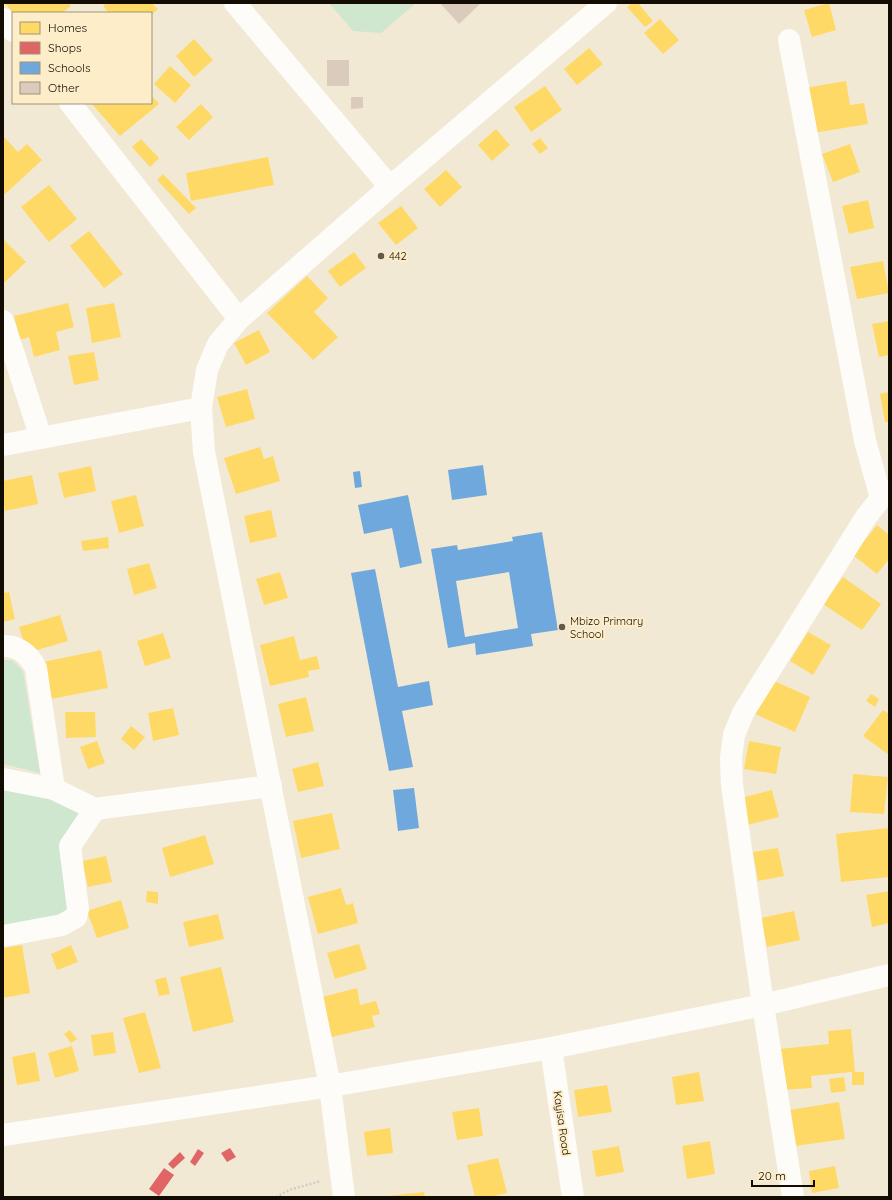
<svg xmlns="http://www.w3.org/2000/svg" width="892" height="1200" viewBox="0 0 892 1200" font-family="Quicksand,sans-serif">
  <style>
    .green { fill: #cfe6cf }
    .homes { fill: #ffd966 }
    .shops { fill: #e06666 }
    .schools { fill: #6fa8dc; fill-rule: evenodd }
    .building { fill: #dbcbbd }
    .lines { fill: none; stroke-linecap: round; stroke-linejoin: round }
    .path { stroke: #cfcdc7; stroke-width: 2.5; stroke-dasharray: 2 2; stroke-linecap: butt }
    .minor { stroke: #fdfcf9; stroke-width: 22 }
    .poi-dot { fill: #60594c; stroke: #feedc9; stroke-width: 1.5 }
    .labels { text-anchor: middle; stroke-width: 4; stroke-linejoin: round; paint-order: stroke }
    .poi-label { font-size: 11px; fill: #120c02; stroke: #feedc9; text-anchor: start }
    .street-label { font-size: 11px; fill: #120c02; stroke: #feedc9 }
  </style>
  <rect width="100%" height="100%" fill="#f2e9d5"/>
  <g class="green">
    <polygon points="329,3 416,3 381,33 353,31"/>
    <polygon points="3,660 12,660 23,671 40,773 3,764"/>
    <polygon points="3,789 51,798 85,814 71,906 57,918 3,925"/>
  </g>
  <g class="homes">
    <polygon points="5,3 68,3 71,6 62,13 13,13"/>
    <polygon points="107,3 152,3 158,9 151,15 151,13 109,13 103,6"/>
    <polygon points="632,3 638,3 653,21 645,27 627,7"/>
    <polygon points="829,3 836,30 812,37 804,10"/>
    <polygon points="660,19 679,40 663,54 644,33"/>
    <polygon points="194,39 213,60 194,77 176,56"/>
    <polygon points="589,48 603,64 577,85 564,69"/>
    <polygon points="170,66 191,85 175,103 154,84"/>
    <polygon points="846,81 850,105 864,103 868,124 813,133 805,88"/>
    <polygon points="545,86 562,110 531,132 514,107"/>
    <polygon points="151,95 159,104 120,136 92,104 151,103"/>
    <polygon points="201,104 213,117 189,140 176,127"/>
    <polygon points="496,129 510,145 492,161 478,145"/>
    <polygon points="3,136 18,152 27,144 42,160 4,195 3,193"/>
    <polygon points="540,138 548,148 540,154 532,144"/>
    <polygon points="141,139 159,158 150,167 132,147"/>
    <polygon points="850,144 860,172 833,182 822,154"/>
    <polygon points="268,157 274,185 191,201 186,173"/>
    <polygon points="446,170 462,187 440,207 424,189"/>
    <polygon points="163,174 196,208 189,214 157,180"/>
    <polygon points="49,185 77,219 49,242 21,207"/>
    <polygon points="868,200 874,228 849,234 842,206"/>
    <polygon points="401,206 418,228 396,245 378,223"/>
    <polygon points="89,231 123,274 104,288 70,246"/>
    <polygon points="3,239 26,262 3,284"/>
    <polygon points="354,252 366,268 340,287 328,271"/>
    <polygon points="883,261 889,293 857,299 850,267"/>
    <polygon points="307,276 328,298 314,312 338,337 313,360 267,313"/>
    <polygon points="68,303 74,327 56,332 60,350 34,357 29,337 20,340 14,316"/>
    <polygon points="114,303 121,337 92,343 86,308"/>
    <polygon points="889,321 889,355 879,357 872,324"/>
    <polygon points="259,330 270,352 246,365 234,343"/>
    <polygon points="94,352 99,380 74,385 68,356"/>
    <polygon points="247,389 255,419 226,427 217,397"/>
    <polygon points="889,392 889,422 885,422 880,394"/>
    <polygon points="260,447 264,459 273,456 280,481 236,494 224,458"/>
    <polygon points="91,466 96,491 64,498 58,473"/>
    <polygon points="32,475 38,504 5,511 3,499 3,481"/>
    <polygon points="136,495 144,526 119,533 111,501"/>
    <polygon points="271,510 277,537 250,543 244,516"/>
    <polygon points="877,525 889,535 889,559 877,574 853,555"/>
    <polygon points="108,537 109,548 83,551 81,541"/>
    <polygon points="149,563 157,588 134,595 127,569"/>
    <polygon points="280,572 288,598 264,605 256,579"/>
    <polygon points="843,577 881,604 862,630 823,604"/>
    <polygon points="9,592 15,619 3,622 3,593"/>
    <polygon points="60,615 68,641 27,653 19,627"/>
    <polygon points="808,632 831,645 813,675 790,661"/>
    <polygon points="163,633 171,658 145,666 137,641"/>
    <polygon points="294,636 300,660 317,656 320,669 308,671 309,677 270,686 260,645"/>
    <polygon points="101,650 108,688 51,699 43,662"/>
    <polygon points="770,679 810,697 795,732 755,714"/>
    <polygon points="871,694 879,699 875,707 866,701"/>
    <polygon points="306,697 314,731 286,737 278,704"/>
    <polygon points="173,708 179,735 153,741 148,713"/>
    <polygon points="883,710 889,714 889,755 863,736"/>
    <polygon points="65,712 95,712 96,737 66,738"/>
    <polygon points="131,726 145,737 134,750 121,739"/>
    <polygon points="97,741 105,763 88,769 80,747"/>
    <polygon points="749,741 781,747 776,774 744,769"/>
    <polygon points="318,762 324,786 298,792 292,769"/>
    <polygon points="853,774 888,777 884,814 850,812"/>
    <polygon points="772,790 779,817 744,826 737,799"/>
    <polygon points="332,813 340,849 301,858 293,821"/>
    <polygon points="888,828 889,877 841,882 836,834"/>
    <polygon points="205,835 214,864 170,877 162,848"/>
    <polygon points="778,848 784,876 758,881 753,852"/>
    <polygon points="106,856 112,882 88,887 82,861"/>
    <polygon points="341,888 346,905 353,903 358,923 318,934 308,897"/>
    <polygon points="147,891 158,892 158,904 146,902"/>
    <polygon points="889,891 889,923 872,927 866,895"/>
    <polygon points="121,900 129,928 97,938 87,911"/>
    <polygon points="794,911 800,940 767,947 761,918"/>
    <polygon points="218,914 224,939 189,947 183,922"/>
    <polygon points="359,944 367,969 335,979 327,953"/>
    <polygon points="22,945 30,993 3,998 3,948"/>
    <polygon points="71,945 78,962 57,970 51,954"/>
    <polygon points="221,967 234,1022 193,1032 180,977"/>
    <polygon points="166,977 170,994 159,996 155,980"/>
    <polygon points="357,988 360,1005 376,1001 380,1014 372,1016 375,1027 332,1037 322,997"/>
    <polygon points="145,1012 161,1068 139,1073 123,1018"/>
    <polygon points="851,1029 855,1072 864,1072 864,1085 852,1085 852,1072 811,1076 812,1088 783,1090 779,1049 829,1044 828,1031"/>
    <polygon points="70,1030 77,1039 71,1043 64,1034"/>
    <polygon points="113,1032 116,1053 94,1056 91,1035"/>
    <polygon points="72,1046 79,1071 55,1078 48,1053"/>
    <polygon points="35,1052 40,1081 17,1085 12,1057"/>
    <polygon points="699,1072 704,1101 676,1105 672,1077"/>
    <polygon points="844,1077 846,1091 831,1093 829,1079"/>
    <polygon points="607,1085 612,1112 578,1117 574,1090"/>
    <polygon points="839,1102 845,1139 795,1146 790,1110"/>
    <polygon points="479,1108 483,1136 457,1140 452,1112"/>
    <polygon points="390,1128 393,1153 367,1156 364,1132"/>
    <polygon points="710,1141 715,1174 687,1179 682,1146"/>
    <polygon points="619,1146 624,1172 596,1177 592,1151"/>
    <polygon points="498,1158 507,1193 491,1197 475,1197 467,1165"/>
    <polygon points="835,1166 839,1188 812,1193 809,1171"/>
    <polygon points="424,1192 425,1197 388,1197 388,1196"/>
  </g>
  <g class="shops">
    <polygon points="230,1148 236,1157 227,1162 221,1153"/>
    <polygon points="198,1149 204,1153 195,1166 190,1162"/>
    <polygon points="180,1152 185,1158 173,1169 168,1164"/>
    <polygon points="164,1168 174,1175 159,1196 149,1189"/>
  </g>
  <g class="schools">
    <polygon points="483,465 487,495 452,500 448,470"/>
    <polygon points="360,471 362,487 355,488 353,472"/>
    <polygon points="408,495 422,563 400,568 392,528 364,534 358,505"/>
    <path d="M542 532 558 630 531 634 533 646 476 655 475 643 448 648 431 549 457 545 458 550 513 541 512 537ZM509 572 518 628 465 637 456 581Z"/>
    <polygon points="375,569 398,687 429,681 433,705 402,711 413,767 389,771 351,573"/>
    <polygon points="414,788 419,828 398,831 393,790"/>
  </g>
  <g class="building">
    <polygon points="440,3 481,3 459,24"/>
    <rect x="327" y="60" width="22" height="26"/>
    <polygon points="351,97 363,97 363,108 351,109"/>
  </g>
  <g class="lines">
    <polyline class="path" points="276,1197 289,1190 321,1181"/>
    <g class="minor">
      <polyline points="235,3 390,187"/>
      <polyline points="3,19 13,31"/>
      <polyline points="789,40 865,441 881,498"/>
      <polyline points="70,103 239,319"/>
      <polyline points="3,321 41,438"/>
      <polyline points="3,445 201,408"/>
      <path d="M3 646C18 645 29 655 36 668L54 789"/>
      <polyline points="3,779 54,789 95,809 271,786"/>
      <polyline points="3,936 62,925 76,917 78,909 70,846 95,809"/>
      <polyline points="551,1048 573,1197"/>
      <polyline points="3,1135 330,1086 551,1048 763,1005 889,975"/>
      <polyline points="344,1197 330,1086 204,452 201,408 207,370 218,344 239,319 390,187 606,3"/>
      <polyline points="793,1197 763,1005 732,785 731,758 734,735 743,713 866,517 881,498 889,491"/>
    </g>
  </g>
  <g class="poi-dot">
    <circle cx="381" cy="256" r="4"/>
    <circle cx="562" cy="627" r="4"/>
  </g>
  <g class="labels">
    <g class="poi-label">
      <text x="389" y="260">442</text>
      <text x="570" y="625">Mbizo Primary<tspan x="570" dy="13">School</tspan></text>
    </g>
    <g class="street-label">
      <text transform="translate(562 1123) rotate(82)" y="4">Kayisa Road</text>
    </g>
  </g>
  <rect width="892" height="1200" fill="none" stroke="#120c02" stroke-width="8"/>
  <rect x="12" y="12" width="140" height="92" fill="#feedc9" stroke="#a09379"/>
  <rect x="20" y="22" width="20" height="12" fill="#ffd966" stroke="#a09379"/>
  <text x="48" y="32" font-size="12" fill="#120c02">Homes</text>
  <rect x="20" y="42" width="20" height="12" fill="#e06666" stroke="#a09379"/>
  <text x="48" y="52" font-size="12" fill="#120c02">Shops</text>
  <rect x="20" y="62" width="20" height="12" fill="#6fa8dc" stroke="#a09379"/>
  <text x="48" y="72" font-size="12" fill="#120c02">Schools</text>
  <rect x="20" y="82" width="20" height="12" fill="#dbcbbd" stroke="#a09379"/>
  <text x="48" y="92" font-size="12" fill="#120c02">Other</text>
  <path d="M752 1180v6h62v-6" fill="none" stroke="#120c02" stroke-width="2"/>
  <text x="758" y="1180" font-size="12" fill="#120c02" stroke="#feedc9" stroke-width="3" paint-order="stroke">20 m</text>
</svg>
